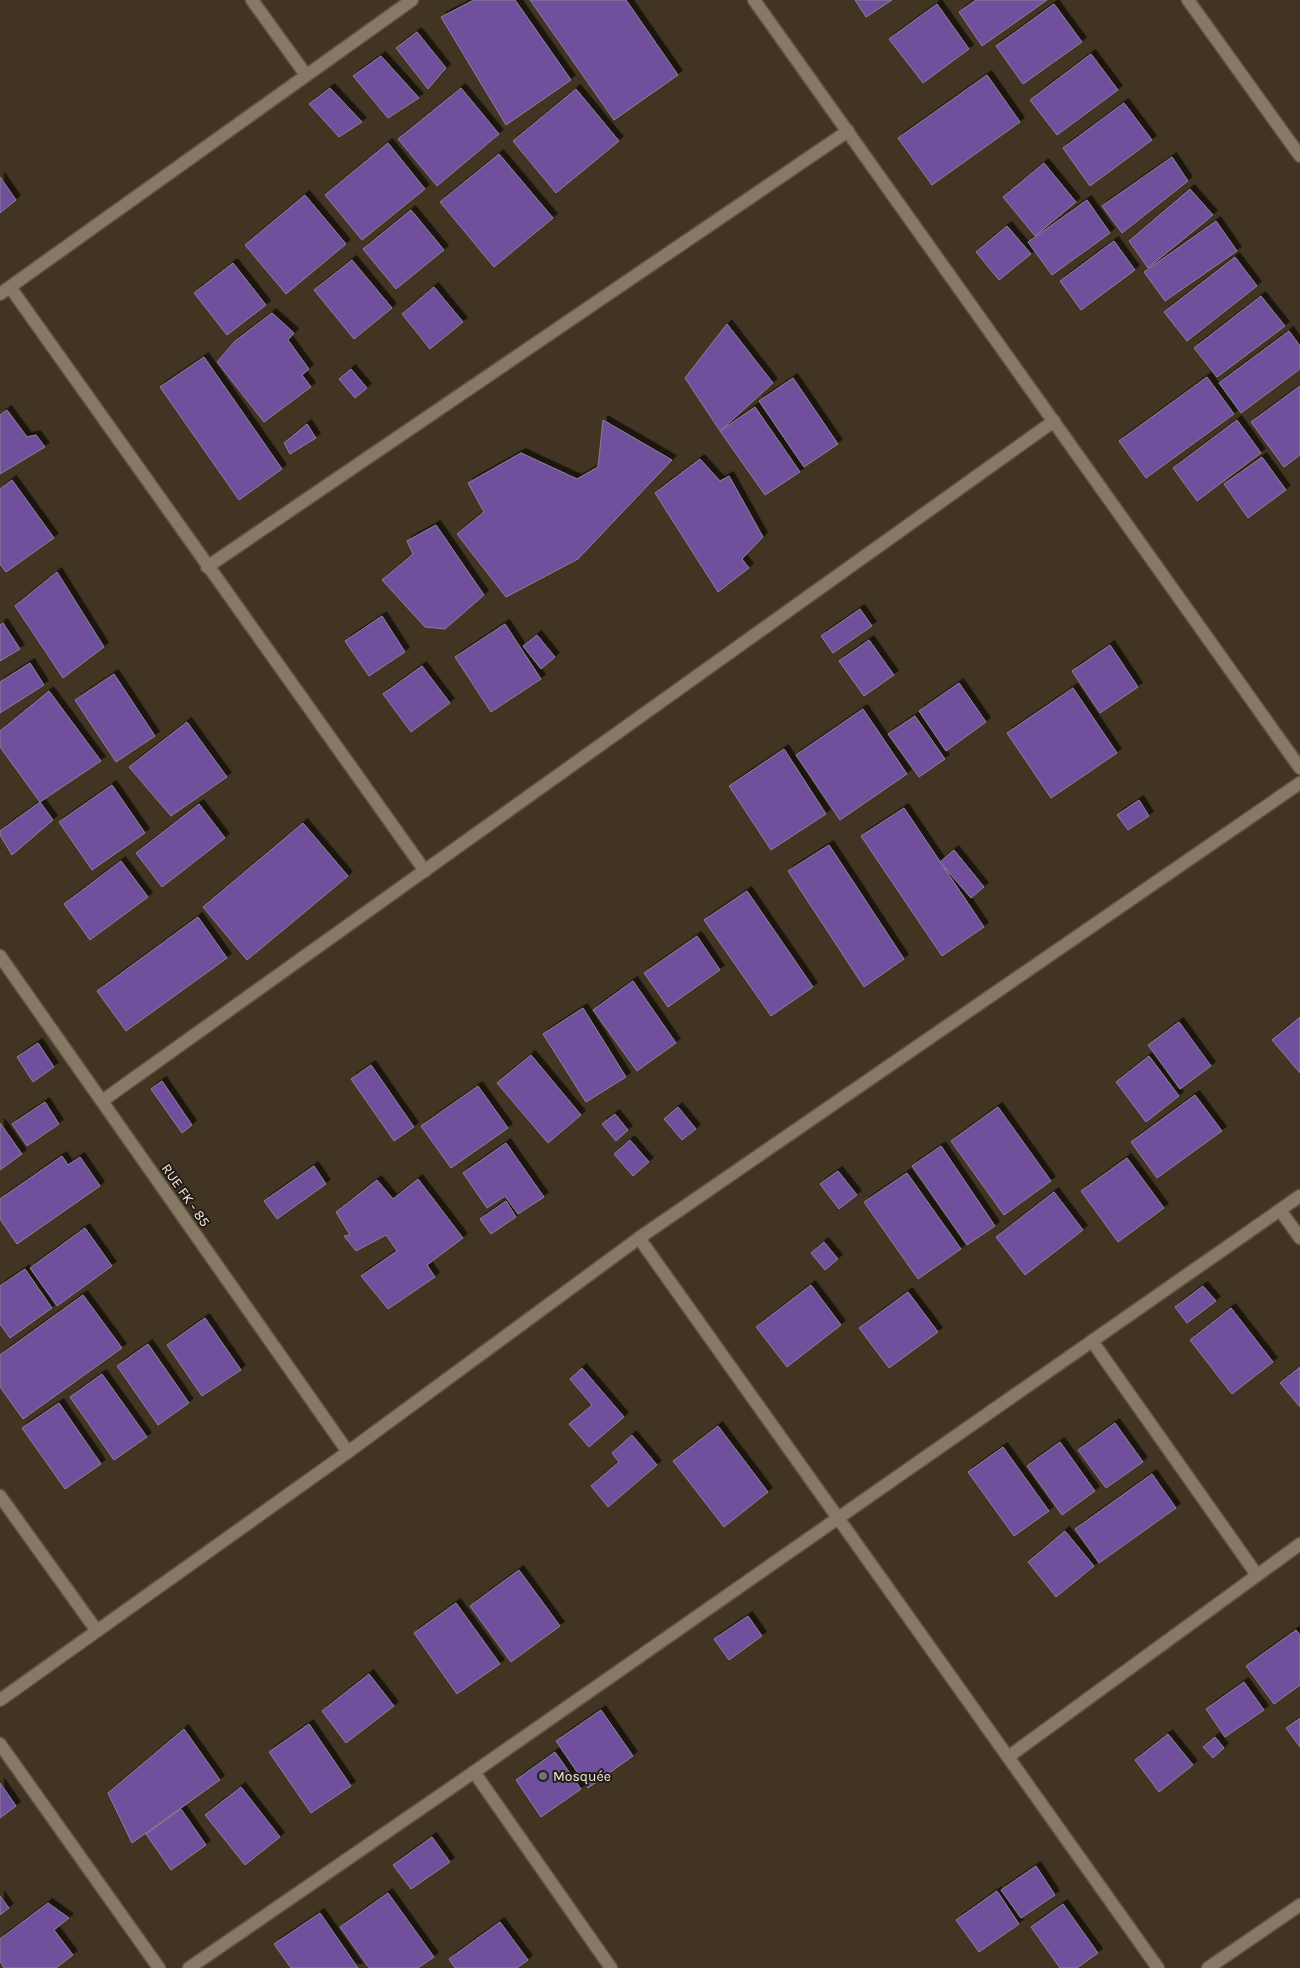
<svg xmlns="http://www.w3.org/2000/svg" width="1300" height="1968" viewBox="0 0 1300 1968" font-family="Karla,sans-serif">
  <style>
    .building { fill: #704f9c; stroke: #898197; filter: url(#shadow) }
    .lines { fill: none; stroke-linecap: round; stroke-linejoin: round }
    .minor-casing { stroke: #5d5243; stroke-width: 15 }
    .minor { stroke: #877965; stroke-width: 12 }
    .worship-dot { fill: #6b7280; stroke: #231d16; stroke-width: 2 }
    .labels { text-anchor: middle; stroke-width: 4; stroke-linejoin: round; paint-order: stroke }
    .street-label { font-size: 14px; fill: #f4ebe1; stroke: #231d16 }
    .poi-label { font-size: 14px; fill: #f4ebe1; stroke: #231d16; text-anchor: start }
  </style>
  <defs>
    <filter id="shadow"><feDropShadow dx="4.5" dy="-4.5" stdDeviation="0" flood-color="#0009"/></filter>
  </defs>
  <rect width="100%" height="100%" fill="#413423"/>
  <g class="building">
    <polygon points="474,0 515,0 571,80 506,125 441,17"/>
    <polygon points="530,0 626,0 678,75 614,120"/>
    <polygon points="855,0 892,0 866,17"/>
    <polygon points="976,0 1047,0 982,46 959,12"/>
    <polygon points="937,4 969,49 923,83 889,39"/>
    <polygon points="1054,4 1082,42 1023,84 996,46"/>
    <polygon points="417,32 446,68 428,89 396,48"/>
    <polygon points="1091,54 1118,90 1057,135 1030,100"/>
    <polygon points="381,56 419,98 388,118 353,76"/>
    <polygon points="987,75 1020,122 932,185 898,138"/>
    <polygon points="330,88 362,122 339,137 309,104"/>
    <polygon points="461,88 499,134 437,186 398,139"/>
    <polygon points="576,89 619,141 556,193 513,141"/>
    <polygon points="1124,103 1152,140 1090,186 1063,148"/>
    <polygon points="388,143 425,189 362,240 325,195"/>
    <polygon points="499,154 553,218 494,267 440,202"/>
    <polygon points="1172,157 1188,181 1122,233 1102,206"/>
    <polygon points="1044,163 1076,202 1035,236 1003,197"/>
    <polygon points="0,177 16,200 0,213"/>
    <polygon points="1190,189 1213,215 1148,268 1129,241"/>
    <polygon points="305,195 346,244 286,294 245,245"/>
    <polygon points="1087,200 1110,233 1052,275 1028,242"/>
    <polygon points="411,210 444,250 396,289 363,249"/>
    <polygon points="1216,221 1237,251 1165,301 1144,272"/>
    <polygon points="1007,226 1031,254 999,280 976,252"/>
    <polygon points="1114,241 1135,270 1081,310 1060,281"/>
    <polygon points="1235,257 1257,286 1187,341 1164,312"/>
    <polygon points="352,260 392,308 354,339 314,290"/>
    <polygon points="233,263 266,305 227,335 194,293"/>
    <polygon points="434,287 463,322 430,349 402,314"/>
    <polygon points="1261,296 1285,326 1217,377 1194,348"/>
    <polygon points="272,313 294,333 288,340 309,369 302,375 311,387 264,422 217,362 235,341"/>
    <polygon points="727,324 773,383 720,431 685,378"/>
    <polygon points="1289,331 1300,346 1300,369 1241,413 1219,383"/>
    <polygon points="204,357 282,469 239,500 160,387"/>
    <polygon points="351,369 367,388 355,398 339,379"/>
    <polygon points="1207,377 1234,414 1146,478 1119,441"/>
    <polygon points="793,378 838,444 804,467 759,401"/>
    <polygon points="1300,386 1300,455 1284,467 1251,422"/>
    <polygon points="755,407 800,472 765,495 720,431"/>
    <polygon points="7,410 27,437 36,435 45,447 0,474 0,415"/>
    <polygon points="603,420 672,460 578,559 506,597 457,534 484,512 468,483 521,453 577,479 598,467"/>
    <polygon points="1237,420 1261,453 1197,501 1173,468"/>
    <polygon points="307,424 316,438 290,454 284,443"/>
    <polygon points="1262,457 1286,490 1248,518 1224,484"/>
    <polygon points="700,459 720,481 729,476 763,537 742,559 749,568 718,592 655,493"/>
    <polygon points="12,480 54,538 6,572 0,564 0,489"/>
    <polygon points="436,525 484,595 445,629 425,627 382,580 413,554 407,541"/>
    <polygon points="57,572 104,647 63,678 15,606"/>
    <polygon points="860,609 872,626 833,653 821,636"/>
    <polygon points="382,616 405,652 369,676 345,641"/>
    <polygon points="3,623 20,649 0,661 0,625"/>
    <polygon points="505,624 541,679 491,712 455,657"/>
    <polygon points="537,635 555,657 541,669 523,646"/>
    <polygon points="869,640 894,675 864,696 839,661"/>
    <polygon points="1110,645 1138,687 1100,713 1072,671"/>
    <polygon points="30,663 44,685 0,713 0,682"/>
    <polygon points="422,666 450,703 411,732 383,694"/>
    <polygon points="114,674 155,736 116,762 75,700"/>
    <polygon points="959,683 986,722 946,751 919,711"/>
    <polygon points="1073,688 1117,753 1051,798 1007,733"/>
    <polygon points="49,691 101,761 40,802 0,747 0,731"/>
    <polygon points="863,709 907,774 840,820 796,755"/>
    <polygon points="915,716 945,759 919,777 888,734"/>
    <polygon points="187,722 227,777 171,816 129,767"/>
    <polygon points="784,749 826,814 771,850 729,786"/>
    <polygon points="112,785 145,833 92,870 59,822"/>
    <polygon points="1139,800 1149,816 1128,830 1117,815"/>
    <polygon points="40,802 53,820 12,855 0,835 0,831"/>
    <polygon points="199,804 225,838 162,887 136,853"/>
    <polygon points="904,808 984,927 942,956 861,836"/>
    <polygon points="303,823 348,876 247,960 203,907"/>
    <polygon points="829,845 904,959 864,987 788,871"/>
    <polygon points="954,850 984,887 971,898 940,862"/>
    <polygon points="121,861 148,897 90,940 64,904"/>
    <polygon points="747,891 813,987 771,1016 704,920"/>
    <polygon points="198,917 227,958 126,1031 97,991"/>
    <polygon points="697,936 720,970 668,1007 644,973"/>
    <polygon points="633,981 676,1043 637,1071 593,1010"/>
    <polygon points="583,1008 626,1077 586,1102 543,1034"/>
    <polygon points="1300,1017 1300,1073 1272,1040"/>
    <polygon points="1179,1022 1211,1066 1180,1089 1148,1045"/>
    <polygon points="38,1043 54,1067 33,1082 17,1057"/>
    <polygon points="531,1055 581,1115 548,1143 497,1083"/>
    <polygon points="1149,1056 1179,1096 1146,1122 1116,1082"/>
    <polygon points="371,1065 414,1127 394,1141 351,1079"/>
    <polygon points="162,1081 192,1125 182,1133 151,1089"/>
    <polygon points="478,1086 508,1128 451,1168 421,1126"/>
    <polygon points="1195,1095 1222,1131 1157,1178 1131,1142"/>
    <polygon points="45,1102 59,1124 27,1146 12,1124"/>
    <polygon points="678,1107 696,1129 682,1140 664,1119"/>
    <polygon points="998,1107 1051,1181 1004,1215 951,1141"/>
    <polygon points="615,1114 628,1130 616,1141 602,1124"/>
    <polygon points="0,1123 22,1154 0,1170"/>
    <polygon points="630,1140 649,1162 633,1176 614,1154"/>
    <polygon points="506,1143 544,1197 518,1214 505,1196 487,1208 463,1173"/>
    <polygon points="941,1146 995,1226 967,1245 912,1166"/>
    <polygon points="62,1156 68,1165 80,1157 100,1186 17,1244 0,1219 0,1199"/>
    <polygon points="1127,1158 1164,1208 1118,1242 1081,1191"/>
    <polygon points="314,1166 326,1184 277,1219 264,1201"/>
    <polygon points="838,1171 857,1195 839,1209 820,1184"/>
    <polygon points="907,1173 961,1249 918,1279 864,1202"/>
    <polygon points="418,1179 463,1238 427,1265 435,1277 388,1309 361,1276 397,1251 386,1235 356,1251 344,1236 350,1235 336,1212 377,1180 393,1199"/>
    <polygon points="1054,1192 1083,1230 1025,1275 996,1237"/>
    <polygon points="506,1201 516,1217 491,1234 480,1219"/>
    <polygon points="85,1228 112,1266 57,1306 30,1268"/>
    <polygon points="824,1242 838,1259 825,1270 811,1253"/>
    <polygon points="25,1269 52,1308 10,1338 0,1324 0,1286"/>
    <polygon points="811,1285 841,1325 787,1367 756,1327"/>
    <polygon points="1203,1286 1216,1301 1187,1323 1175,1307"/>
    <polygon points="908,1292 938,1332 889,1368 859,1328"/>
    <polygon points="83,1295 122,1348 23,1419 0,1387 0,1355"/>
    <polygon points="1231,1308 1273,1362 1232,1394 1190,1340"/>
    <polygon points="205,1318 241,1370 202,1396 167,1345"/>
    <polygon points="148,1344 189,1403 158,1425 117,1366"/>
    <polygon points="1300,1367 1300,1407 1280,1383"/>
    <polygon points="582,1368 624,1417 589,1447 569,1424 592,1405 570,1379"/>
    <polygon points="102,1374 147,1437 114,1460 70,1397"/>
    <polygon points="59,1403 101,1464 65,1489 22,1428"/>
    <polygon points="1115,1423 1143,1462 1106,1488 1078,1450"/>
    <polygon points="718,1426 768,1492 724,1527 673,1461"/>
    <polygon points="632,1435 657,1465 608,1507 591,1486 619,1462 612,1453"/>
    <polygon points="1060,1442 1095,1491 1062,1515 1027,1466"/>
    <polygon points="1003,1447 1049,1511 1014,1536 968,1472"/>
    <polygon points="1152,1474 1176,1508 1099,1563 1075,1529"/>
    <polygon points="1065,1531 1094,1566 1056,1597 1028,1562"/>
    <polygon points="519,1570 560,1626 511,1662 470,1606"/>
    <polygon points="456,1603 500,1664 457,1694 414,1633"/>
    <polygon points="748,1616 762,1636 729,1660 714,1639"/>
    <polygon points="1296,1630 1300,1635 1300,1685 1274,1704 1246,1666"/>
    <polygon points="369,1674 394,1706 346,1743 322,1711"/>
    <polygon points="1244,1682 1264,1710 1225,1737 1206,1709"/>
    <polygon points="601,1710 633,1756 588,1788 556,1741"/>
    <polygon points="1300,1718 1300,1747 1286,1728"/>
    <polygon points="309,1724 351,1786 311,1813 269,1752"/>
    <polygon points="184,1729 220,1780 132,1843 108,1793"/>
    <polygon points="1168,1734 1193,1765 1159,1792 1135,1760"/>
    <polygon points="1215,1737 1224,1748 1213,1758 1203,1747"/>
    <polygon points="555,1752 581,1789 541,1817 516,1780"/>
    <polygon points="0,1783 16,1806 0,1818"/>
    <polygon points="241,1787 280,1837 245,1865 205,1815"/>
    <polygon points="181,1809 206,1845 171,1870 146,1834"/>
    <polygon points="432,1837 450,1862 411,1889 393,1865"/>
    <polygon points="1036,1866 1055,1895 1021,1918 1001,1890"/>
    <polygon points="997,1891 1019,1924 979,1952 956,1920"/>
    <polygon points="388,1893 434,1957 418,1968 369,1968 340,1927"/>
    <polygon points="0,1896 9,1908 0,1915"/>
    <polygon points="48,1903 69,1918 54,1930 73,1955 56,1968 4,1968 0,1961 0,1939"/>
    <polygon points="1063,1904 1098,1953 1077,1968 1060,1968 1031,1927"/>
    <polygon points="320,1913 358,1968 291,1968 274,1944"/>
    <polygon points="500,1922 528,1960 517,1968 455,1968 449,1959"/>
  </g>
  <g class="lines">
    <g class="minor-casing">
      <g id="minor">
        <polyline points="252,0 306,75"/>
        <polyline points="754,0 1300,768"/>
        <polyline points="1188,0 1300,156"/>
        <polyline points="10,287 425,871"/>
        <polyline points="0,294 412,0"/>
        <polyline points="207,567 848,131"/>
        <polyline points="0,956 348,1452"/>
        <polyline points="102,1101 1054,421"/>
        <polyline points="1280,1210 1300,1238"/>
        <polyline points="639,1238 1158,1968"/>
        <polyline points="1092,1341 1257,1575"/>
        <polyline points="0,1496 97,1631"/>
        <polyline points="0,1700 348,1452 639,1238 1300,783"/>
        <polyline points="0,1744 159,1968"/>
        <polyline points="1008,1757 1300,1544"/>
        <polyline points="474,1772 611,1968"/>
        <polyline points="189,1968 474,1772 1300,1196"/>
        <polyline points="1208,1968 1300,1905"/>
      </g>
    </g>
    <use href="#minor" class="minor"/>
  </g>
  <circle class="worship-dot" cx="543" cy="1776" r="5"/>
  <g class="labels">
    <g class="street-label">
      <text transform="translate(186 1195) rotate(55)" y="5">RUE FK - 85</text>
    </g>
    <g class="poi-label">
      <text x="553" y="1781">Mosquée</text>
    </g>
  </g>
</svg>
